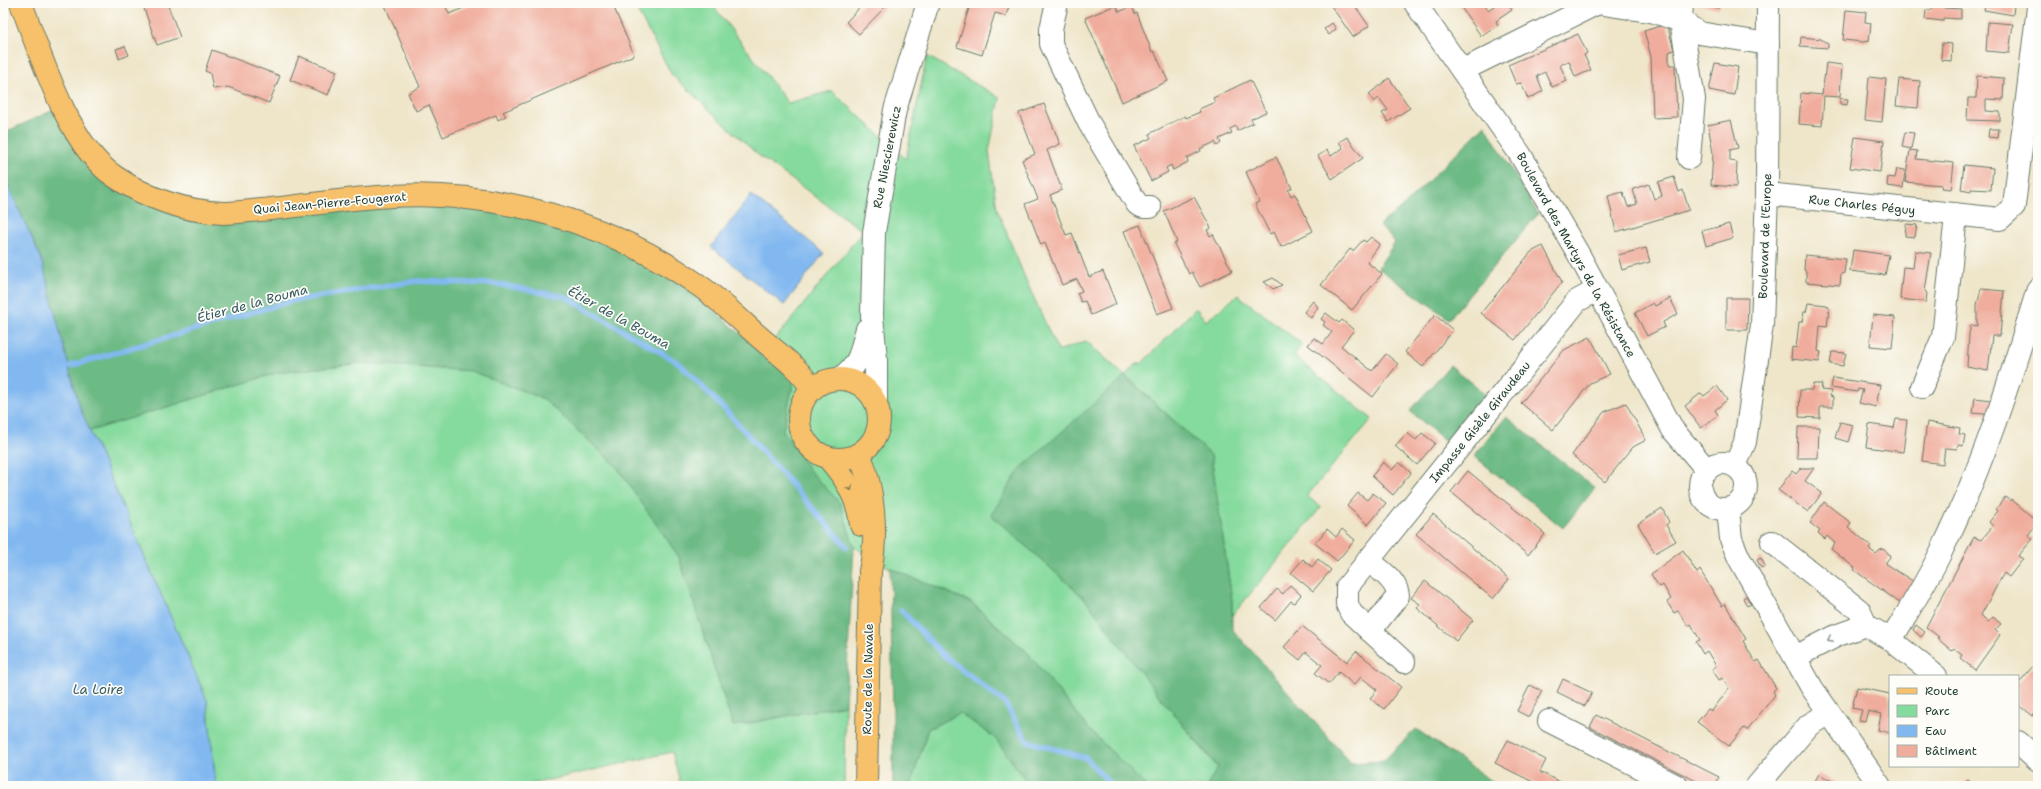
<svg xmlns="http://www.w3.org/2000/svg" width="2041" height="789" viewBox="0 0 2041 789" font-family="'Shantell Sans',sans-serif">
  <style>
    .green { fill: #85da9d; stroke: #528c68 }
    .forest { fill: #6cba84; stroke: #467c5c }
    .water { fill: #81b8f0; stroke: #507a92 }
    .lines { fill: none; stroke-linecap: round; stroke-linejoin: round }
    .stream { stroke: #81b8f0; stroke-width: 5.5 }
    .building { fill: #f0ad9d }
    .minor-casing { stroke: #687868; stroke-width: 24 }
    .major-casing { stroke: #687868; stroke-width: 24 }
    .minor { stroke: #fff; stroke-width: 22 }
    .major { stroke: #f7c06b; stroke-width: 22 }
    .oneway { stroke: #80784d }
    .oneway2 { stroke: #8f9e9a }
    .labels { text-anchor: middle; stroke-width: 3.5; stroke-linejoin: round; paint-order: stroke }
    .street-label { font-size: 12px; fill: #1f3d34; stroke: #fdfcf7 }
    .water-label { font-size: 13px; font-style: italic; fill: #385c63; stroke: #fdfcf7 }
  </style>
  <rect width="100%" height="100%" fill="#fdfcf7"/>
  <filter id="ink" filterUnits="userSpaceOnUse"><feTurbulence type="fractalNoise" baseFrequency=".025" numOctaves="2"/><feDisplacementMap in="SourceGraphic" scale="8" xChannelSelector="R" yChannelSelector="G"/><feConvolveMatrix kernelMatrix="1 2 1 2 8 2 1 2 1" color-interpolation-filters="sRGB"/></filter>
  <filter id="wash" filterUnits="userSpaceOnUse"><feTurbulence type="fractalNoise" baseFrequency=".012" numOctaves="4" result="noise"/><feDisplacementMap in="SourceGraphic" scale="16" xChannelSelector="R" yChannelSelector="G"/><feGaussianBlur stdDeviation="0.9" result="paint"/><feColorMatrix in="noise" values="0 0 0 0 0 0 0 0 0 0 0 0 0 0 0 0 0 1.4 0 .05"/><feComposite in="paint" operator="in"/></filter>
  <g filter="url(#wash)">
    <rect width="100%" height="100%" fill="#efe6ca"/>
    <g class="green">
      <polygon points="633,3 711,3 788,103 832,91 906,159 927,56 1000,98 989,151 997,209 1025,278 1058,351 1086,341 1125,376 1135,365 1142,363 1196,308 1206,321 1238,295 1302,344 1294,356 1372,419 1307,496 1321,507 1232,616 1232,601 1211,455 1126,376 991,515 1084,598 1159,696 1218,768 1207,786 1146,786 1089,729 1027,652 971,602 890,568 854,547 840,504 810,471 783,430 794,380 764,353 863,231 758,155 672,75"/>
      <polygon points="361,363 471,371 544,399 616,465 679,557 733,726 845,705 844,786 681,786 672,752 523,786 216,786 207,700 90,431 276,373"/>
      <polygon points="960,713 995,738 1030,786 912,786 913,777 928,729"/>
    </g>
    <g class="forest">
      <polygon points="56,109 82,157 171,210 396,203 479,206 551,223 613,246 683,284 794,380 783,430 810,471 840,503 854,547 845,705 733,726 679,557 616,466 544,399 471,371 361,363 276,373 90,431 79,406 41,258 3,175 3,133"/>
      <polygon points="1485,125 1538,214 1449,319 1378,268 1395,242 1379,225 1400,209"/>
      <polygon points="1450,365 1489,398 1449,444 1410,411"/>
      <polygon points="1125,376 1211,455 1232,601 1232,629 1351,763 1383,761 1416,729 1499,786 1207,786 1218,767 1159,696 1084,598 991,515 1019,470"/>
      <polygon points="1506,417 1595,488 1563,528 1474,456"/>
      <polygon points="890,568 970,602 1027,652 1089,729 1146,786 1030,786 995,738 960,713 928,729 913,777 912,786 893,786 893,716"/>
    </g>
    <g class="water">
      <polygon points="3,175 41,258 79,406 207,700 216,786 3,786"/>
      <polygon points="751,195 824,253 784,305 711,247"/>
    </g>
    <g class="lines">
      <g class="stream">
        <polyline points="70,366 291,301 417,281 497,284 566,297 679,363 731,416 847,547"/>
        <polyline points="901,610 943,655 1005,703 1027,741 1086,758 1112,786"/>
      </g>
    </g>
    <g id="blocks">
      <g class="building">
        <polygon points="142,3 167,3 180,37 157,45"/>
        <polygon points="384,3 444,3 449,14 476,3 612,3 634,55 503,112 506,116 498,120 496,115 443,137 429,105 416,111 408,93 420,87"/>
        <polygon points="864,3 888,4 859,34 846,22"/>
        <polygon points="981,3 1010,3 1006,16 995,13 982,55 957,47 970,5 980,7"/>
        <polygon points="1329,3 1353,3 1369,26 1353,37"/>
        <polygon points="1458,3 1483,3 1488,10 1498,3 1507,3 1512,10 1496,21 1498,25 1481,36"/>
        <polygon points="1695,3 1720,3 1719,8 1695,4"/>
        <polygon points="1932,3 1944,3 1944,8 1961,9 1961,19 1943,18 1943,21 1925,19 1926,10 1931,10"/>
        <polygon points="1985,3 2010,3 2014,5 2013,15 1984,10"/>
        <polygon points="1116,5 1119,12 1132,6 1135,14 1137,13 1152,52 1154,51 1168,81 1122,102 1085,18"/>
        <polygon points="1846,10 1866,12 1865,22 1871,23 1869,41 1863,42 1843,40"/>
        <polygon points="1988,22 2013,24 2009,53 1986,51"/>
        <polygon points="1332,23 1336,29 1329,35 1324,29"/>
        <polygon points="1667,24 1674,50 1669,52 1669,65 1675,65 1677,117 1653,118 1651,57 1644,31"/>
        <polygon points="1578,34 1587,53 1584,55 1591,70 1575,77 1569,61 1560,65 1567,81 1552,87 1545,72 1537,76 1543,91 1528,99 1521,83 1516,84 1508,65"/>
        <polygon points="1801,37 1821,39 1828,44 1828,48 1800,46"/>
        <polygon points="1942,43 1952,44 1951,61 1941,60"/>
        <polygon points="125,46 129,55 119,59 116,49"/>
        <polygon points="212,50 280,76 269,103 228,87 213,89 210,73 205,71"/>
        <polygon points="299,56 337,71 328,95 290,80"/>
        <polygon points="1715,63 1738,67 1734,95 1709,90"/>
        <polygon points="1826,63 1842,65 1840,97 1824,96 1822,126 1799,124 1801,93 1822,95"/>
        <polygon points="1977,76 2004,78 2003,100 1986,99 1986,111 2000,112 2000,121 1967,120 1968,98 1976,98"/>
        <polygon points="1869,77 1886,79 1882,122 1865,120"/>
        <polygon points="1389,78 1410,108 1388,122 1382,113 1388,110 1379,98 1374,102 1369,94"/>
        <polygon points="1899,79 1920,81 1918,108 1896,106"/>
        <polygon points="1250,80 1266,112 1251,119 1253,123 1237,131 1236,126 1230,129 1232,133 1219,139 1221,143 1217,146 1215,142 1200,149 1201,151 1187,158 1188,162 1173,170 1171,165 1166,168 1168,172 1151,181 1134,146 1151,138 1149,134 1185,116 1186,118 1200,112 1199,109 1215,102 1213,98"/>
        <polygon points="1840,98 1848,99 1847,105 1840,104"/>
        <polygon points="1044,104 1060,144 1047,150 1062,190 1050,195 1066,235 1072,233 1089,277 1103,271 1116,304 1091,315 1085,301 1081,302 1077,293 1082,291 1077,279 1062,285 1045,243 1041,245 1025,204 1038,199 1022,160 1035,154 1019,113"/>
        <polygon points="1731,120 1738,148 1730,150 1730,161 1737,162 1736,187 1711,185 1713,153 1708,125"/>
        <polygon points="1989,129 1999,129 1998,138 1988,137"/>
        <polygon points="1905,132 1914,133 1911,149 1902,147"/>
        <polygon points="1347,137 1363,158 1332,179 1318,156 1327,150 1331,156 1343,148 1339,142"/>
        <polygon points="1855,137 1884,141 1880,172 1850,168"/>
        <polygon points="1910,150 1917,151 1916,159 1954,163 1951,189 1941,188 1942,185 1905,182"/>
        <polygon points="1276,157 1292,188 1288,190 1291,196 1295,194 1313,231 1281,247 1274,232 1270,234 1255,204 1259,202 1246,172"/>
        <polygon points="1964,165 1993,168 1991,190 1971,189 1971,192 1961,190"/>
        <polygon points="1897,169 1905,170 1903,188 1887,186 1888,177 1895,178"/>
        <polygon points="1674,177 1679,192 1683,190 1689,210 1616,232 1608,196 1623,192 1628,207 1637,204 1633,189 1649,184 1654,199 1658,198 1662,196 1658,182"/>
        <polygon points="1194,197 1211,228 1207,230 1210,236 1213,234 1232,271 1200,287 1192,272 1189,274 1174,244 1177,242 1164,211"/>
        <polygon points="1729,224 1733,238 1706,246 1702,231"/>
        <polygon points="1906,224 1917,225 1915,237 1905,236"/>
        <polygon points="1140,225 1173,308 1157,314 1124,231"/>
        <polygon points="1371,237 1380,244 1367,262 1382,274 1352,310 1321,285 1350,249 1353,251 1363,240 1366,242"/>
        <polygon points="1543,246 1562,282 1515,340 1481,313 1531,252"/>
        <polygon points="1646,248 1650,262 1622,270 1618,255"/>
        <polygon points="1853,250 1889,255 1885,275 1850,271"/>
        <polygon points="1915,251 1931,253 1925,291 1927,293 1926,302 1900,299 1903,267 1913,268"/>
        <polygon points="1805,255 1846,259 1844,273 1841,274 1840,285 1806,282 1806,271 1804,270"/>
        <polygon points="1273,278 1282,285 1273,289 1264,282"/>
        <polygon points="1981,289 2004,291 2000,336 1992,336 1988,371 1967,367 1969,334 1971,325 1977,326 1977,305"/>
        <polygon points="1670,298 1678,314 1663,322 1665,327 1647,336 1635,313 1653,303 1655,306"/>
        <polygon points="1726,298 1748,298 1747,330 1726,330"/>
        <polygon points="1313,301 1318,307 1311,318 1304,312"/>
        <polygon points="1808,303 1827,305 1829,308 1827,327 1820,326 1818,351 1821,352 1819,362 1791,359 1792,347 1796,348 1799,322 1802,322 1804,312 1806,312"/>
        <polygon points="1326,313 1339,323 1342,320 1354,330 1341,346 1372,371 1386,354 1398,364 1373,397 1308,345 1314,338 1323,344 1332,332 1323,325 1325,322 1321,319"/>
        <polygon points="1435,315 1453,330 1423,367 1405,352"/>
        <polygon points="1873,315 1895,317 1892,348 1870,346"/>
        <polygon points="1590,337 1610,374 1590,383 1553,430 1521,403 1564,350"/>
        <polygon points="1832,352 1846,353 1843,366 1830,364"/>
        <polygon points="1833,378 1880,385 1876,407 1859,403 1863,390 1858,389 1857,392 1831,388"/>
        <polygon points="1813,384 1822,384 1821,390 1831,391 1830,396 1833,397 1833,407 1820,407 1820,418 1799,417 1800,390 1812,390"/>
        <polygon points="1717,386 1727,400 1715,410 1718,415 1701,428 1685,406 1701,393 1704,396"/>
        <polygon points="1975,398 1998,401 1993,415 1973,413"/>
        <polygon points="1626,403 1646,440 1633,447 1605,482 1572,455 1604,412"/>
        <polygon points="1896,419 1907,420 1903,452 1866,447 1869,424 1894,428"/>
        <polygon points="1840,422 1853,425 1848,442 1835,438"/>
        <polygon points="1927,422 1960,428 1959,434 1965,435 1963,446 1958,445 1957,449 1945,448 1943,464 1922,461"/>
        <polygon points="1798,427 1819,427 1818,458 1797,458"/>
        <polygon points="1407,433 1416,440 1422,433 1435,443 1417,465 1395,446"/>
        <polygon points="1383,462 1392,470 1399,462 1411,473 1393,495 1372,476"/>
        <polygon points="1801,468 1814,468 1805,481 1822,493 1808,512 1778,490 1792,471 1796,474"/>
        <polygon points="1468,471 1545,534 1528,555 1451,492"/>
        <polygon points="1358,493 1367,500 1373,493 1386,503 1368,525 1347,506"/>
        <polygon points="2005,497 2010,501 2011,499 2038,522 2028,535 2033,539 2018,556 2023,559 2009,577 2004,573 2001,578 1981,615 1988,622 1993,617 2001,624 1995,630 2000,635 1975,670 1960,658 1962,655 1954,649 1952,651 1937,638 1939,637 1926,627 1974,537 1981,540 1993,526 1989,522 1998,511 1996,509"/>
        <polygon points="1824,502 1851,523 1848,527 1871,546 1869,549 1876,554 1880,550 1883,549 1889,554 1890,557 1886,562 1887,565 1916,583 1904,606 1854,570 1855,568 1831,549 1835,543 1827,536 1825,539 1818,533 1820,531 1810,523"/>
        <polygon points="1662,508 1669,522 1666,525 1676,541 1655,553 1638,524"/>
        <polygon points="1433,514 1509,579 1493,599 1416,534"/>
        <polygon points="1327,529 1336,537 1342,529 1355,540 1337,561 1315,543"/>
        <polygon points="1683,550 1697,573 1700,570 1722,606 1725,604 1746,639 1743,641 1755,662 1759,660 1776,688 1773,691 1775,695 1747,730 1744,728 1729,746 1697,722 1708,709 1712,711 1729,688 1723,678 1719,680 1712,669 1716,666 1707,651 1703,654 1696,642 1700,640 1691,624 1688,626 1678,611 1674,613 1667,602 1671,599 1663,585 1659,587 1651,574"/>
        <polygon points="1761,558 1765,566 1761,568 1757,560"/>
        <polygon points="1303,559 1312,567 1318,559 1331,570 1313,591 1291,573"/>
        <polygon points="1425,581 1473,620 1456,641 1417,608 1420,604 1411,598"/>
        <polygon points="1290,585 1301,595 1294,603 1291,601 1275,620 1261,608 1277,589 1283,594"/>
        <polygon points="1746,596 1751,604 1747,606 1743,598"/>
        <polygon points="1916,625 1925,632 1921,637 1913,630"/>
        <polygon points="1302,626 1347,662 1356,651 1401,687 1384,709 1370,698 1377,690 1361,677 1354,685 1339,672 1329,684 1315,673 1322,665 1306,652 1300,660 1284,647"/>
        <polygon points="2033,666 2038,670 2038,713 2036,711 2033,716 2018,704 2018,684"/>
        <polygon points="1563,679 1592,693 1585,706 1557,692"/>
        <polygon points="1530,685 1542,691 1529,717 1517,711"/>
        <polygon points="1857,687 1890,694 1890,733 1878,730 1881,714 1868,711 1865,721 1859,720 1862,710 1852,708"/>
        <polygon points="1596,715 1719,777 1715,786 1706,786 1590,727"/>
        <polygon points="1508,740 1546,760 1540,772 1568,786 1533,786 1535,783 1495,763"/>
        <polygon points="1819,774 1841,786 1812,786"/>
        <polygon points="1968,780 1975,786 1963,786"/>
      </g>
    </g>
  </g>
  <g filter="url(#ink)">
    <use href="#blocks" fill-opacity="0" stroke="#687868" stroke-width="1"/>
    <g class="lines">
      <g class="minor-casing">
        <g id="minor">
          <polyline points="1057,3 1051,29 1051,44 1089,123 1137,204 1143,207 1150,207"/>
          <polyline points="1415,3 1520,154 1579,255 1673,430 1707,470"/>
          <polyline points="1597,3 1655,12 1681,21 1699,33 1768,44"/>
          <polyline points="1682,3 1681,21 1694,99 1689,158"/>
          <polyline points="1463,70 1598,3"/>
          <polyline points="1767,194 2000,219 2014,206 2038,7"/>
          <path d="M840 379C863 360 859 355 867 329"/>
          <polyline points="1922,387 1943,337 1956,216"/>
          <polyline points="876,403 876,359 872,316 874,232 895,110 928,3"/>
          <circle cx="1723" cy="486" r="23"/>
          <polyline points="1735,466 1745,442 1762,325 1767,194 1768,3"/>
          <polyline points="1728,509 1731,539 1739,558 1812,688 1880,786"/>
          <polyline points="1772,542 1859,610 1866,625 1891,640 1936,676"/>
          <path d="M1368 560C1379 570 1397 580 1398 596L1370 631"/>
          <path d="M1891 640C1907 613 1924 586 1938 558 1981 472 2010 381 2038 289"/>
          <polyline points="1795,657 1838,635 1866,625"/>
          <polyline points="1404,662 1351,613 1347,604 1347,587 1577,301 1597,290"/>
          <polyline points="1549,721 1677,786"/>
          <polyline points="2018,742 2038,760"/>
          <polyline points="1757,786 1809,725 1829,713"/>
        </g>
      </g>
      <g class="major-casing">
        <g id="major">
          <path d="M21 3C40 53 68 145 114 176 146 198 184 211 223 213 235 213 249 211 261 210 305 206 348 198 392 196 497 190 608 222 694 282 717 297 737 317 757 335 775 351 800 368 812 389"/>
          <circle cx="839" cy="419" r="40"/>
          <path d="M859 454C874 486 878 536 870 571L866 786"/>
          <path d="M827 457C845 477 858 497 861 525"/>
        </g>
      </g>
      <use href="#minor" class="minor"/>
      <use href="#major" class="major"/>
    </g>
    <defs><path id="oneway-chevron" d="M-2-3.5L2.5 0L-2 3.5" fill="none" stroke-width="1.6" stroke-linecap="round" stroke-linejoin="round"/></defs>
    <use class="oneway" href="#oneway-chevron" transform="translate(850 488) rotate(61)"/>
    <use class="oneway2" href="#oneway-chevron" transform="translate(1830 639) rotate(153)"/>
  </g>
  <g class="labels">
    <g class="street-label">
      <text transform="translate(887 157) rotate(-79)" y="4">Rue Niescierewicz</text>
      <text transform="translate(330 203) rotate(-5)" y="4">Quai Jean-Pierre-Fougerat</text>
      <text transform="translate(1862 205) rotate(6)" y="4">Rue Charles Péguy</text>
      <text transform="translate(1765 236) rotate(-88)" y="4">Boulevard de l'Europe</text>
      <text transform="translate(1576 255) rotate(61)" y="4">Boulevard des Martyrs de la Résistance</text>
      <text transform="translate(1480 422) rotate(-51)" y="4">Impasse Gisèle Giraudeau</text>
      <text transform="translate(868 679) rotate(-89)" y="4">Route de la Navale</text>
    </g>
    <g class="water-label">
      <text transform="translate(252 303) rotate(-15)" y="5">Étier de la Bouma</text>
      <text transform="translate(619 317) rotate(29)" y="5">Étier de la Bouma</text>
      <text x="98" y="694">La Loire</text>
    </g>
  </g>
  <rect width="2041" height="789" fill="none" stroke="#fdfcf7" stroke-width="16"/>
  <rect x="1889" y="675" width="130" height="92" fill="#fdfcf7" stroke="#a4b0a9"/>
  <rect x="1897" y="688" width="20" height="6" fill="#f7c06b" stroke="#a4b0a9"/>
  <text x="1925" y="695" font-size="12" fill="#1f3d34">Route</text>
  <rect x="1897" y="705" width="20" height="12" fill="#85da9d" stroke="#a4b0a9"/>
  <text x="1925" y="715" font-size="12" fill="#1f3d34">Parc</text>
  <rect x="1897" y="725" width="20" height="12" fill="#81b8f0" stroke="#a4b0a9"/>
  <text x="1925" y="735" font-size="12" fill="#1f3d34">Eau</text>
  <rect x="1897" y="745" width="20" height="12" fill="#f0ad9d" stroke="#a4b0a9"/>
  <text x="1925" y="755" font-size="12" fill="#1f3d34">Bâtiment</text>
</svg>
